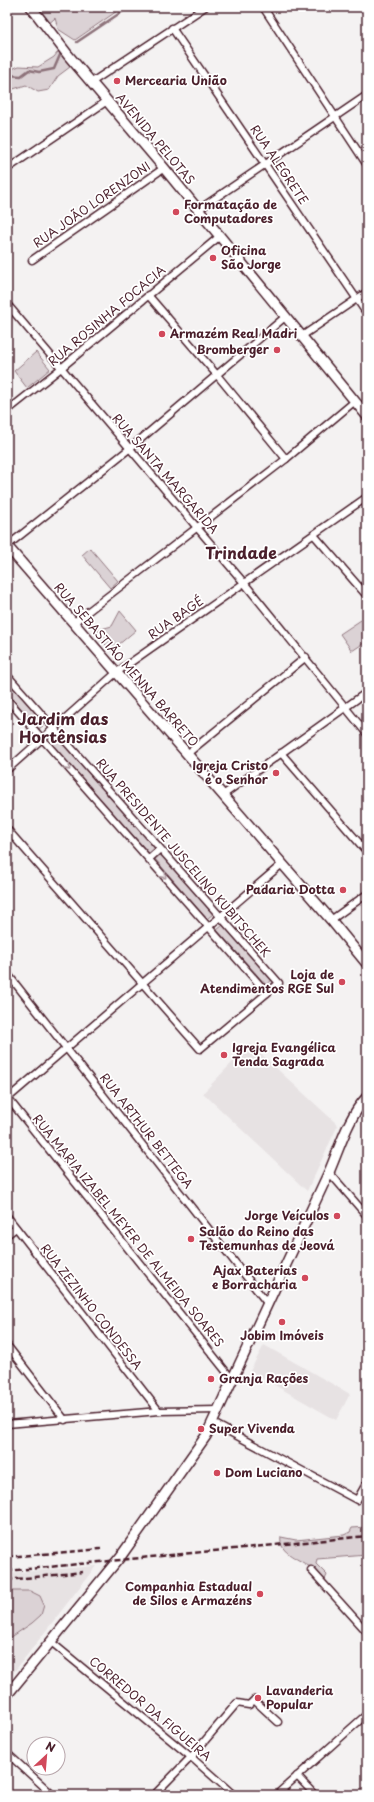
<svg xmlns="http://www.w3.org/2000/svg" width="374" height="1802" viewBox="0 0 374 1802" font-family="'Playpen Sans',sans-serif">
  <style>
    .built { fill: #e7e2e3 }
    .green { fill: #dbd2d5; stroke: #927880 }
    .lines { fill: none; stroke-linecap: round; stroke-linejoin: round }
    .stream { stroke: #8d727a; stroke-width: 2.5 }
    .street-casing { stroke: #4a1f2b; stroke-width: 9 }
    .secondary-casing { stroke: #4a1f2b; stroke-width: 12 }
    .street { stroke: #fff; stroke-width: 6 }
    .secondary { stroke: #fff; stroke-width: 9 }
    .rail { stroke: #4a1f2b; stroke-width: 2.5; stroke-dasharray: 6 3; stroke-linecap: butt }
    .oneway { stroke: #ae9aa0 }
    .poi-dot { fill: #d1495b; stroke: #fff; stroke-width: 1.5 }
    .labels { text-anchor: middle; stroke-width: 3.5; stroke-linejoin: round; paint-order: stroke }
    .poi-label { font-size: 12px; font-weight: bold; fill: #4a1f2b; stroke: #fff; text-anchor: start }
    .street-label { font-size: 12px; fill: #4a1f2b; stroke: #fff }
    .district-label { font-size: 16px; font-weight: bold; fill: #4a1f2b; stroke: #fff }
  </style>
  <rect width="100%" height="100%" fill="#f4f2f2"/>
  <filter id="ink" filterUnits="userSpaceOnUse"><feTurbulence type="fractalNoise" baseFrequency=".025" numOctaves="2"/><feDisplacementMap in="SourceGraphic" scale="8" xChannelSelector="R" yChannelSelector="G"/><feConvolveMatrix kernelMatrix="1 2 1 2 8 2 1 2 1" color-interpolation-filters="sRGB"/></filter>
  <g filter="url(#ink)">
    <g class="built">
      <polygon points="250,1044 338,1125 307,1191 203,1093"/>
      <polygon points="264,1345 350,1394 336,1420 250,1371"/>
      <polygon points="96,1566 7,1681 7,1573"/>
    </g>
    <g class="green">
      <polygon points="29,7 123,7 75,40 58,29 55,18 45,27"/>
      <polygon points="61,48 74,64 58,76 49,90 38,92 26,85 7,91 7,71 19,66 38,67 54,57"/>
      <polygon points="36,352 50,369 27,388 14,371"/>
      <polygon points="90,548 118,581 110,588 82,555"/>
      <polygon points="120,611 136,630 111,651 95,632 101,629 112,626"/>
      <polygon points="367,616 367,641 352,651 340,634"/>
      <polygon points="7,680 45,724 39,729 7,692"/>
      <polygon points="56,736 155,848 149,853 50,742"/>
      <polygon points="161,854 213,914 207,919 155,859"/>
      <polygon points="223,925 272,980 266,985 217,930"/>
      <path d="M367 1527V1555L317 1559 316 1564 327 1575 324 1582C320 1577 316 1572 311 1568 301 1559 278 1554 281 1537L296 1540 344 1535 350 1532 352 1528Z"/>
      <polygon points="7,1591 30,1591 40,1596 44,1605 41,1615 32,1623 7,1640"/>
    </g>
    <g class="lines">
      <g class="stream">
        <polyline points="77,42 129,7"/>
        <polyline points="7,75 21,76 29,70 39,72 54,69 60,55"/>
      </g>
      <g class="street-casing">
        <g id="street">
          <polyline points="263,7 367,165"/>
          <polyline points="364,7 367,12"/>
          <polyline points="172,28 367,314"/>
          <polyline points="92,82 205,7"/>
          <polyline points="7,169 107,101"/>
          <polyline points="198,210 367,95"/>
          <polyline points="32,260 164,168"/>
          <polyline points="148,295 217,375 286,459"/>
          <polyline points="7,304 245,584 367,734"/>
          <polyline points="302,336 367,292"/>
          <polyline points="7,411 60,369 220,236"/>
          <polyline points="314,535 367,596"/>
          <polyline points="7,546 129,449 285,317"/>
          <polyline points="73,623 286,459 355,401"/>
          <polyline points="7,675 279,983 200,1049 7,829"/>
          <polyline points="7,699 267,993"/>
          <polyline points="281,753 367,852"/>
          <polyline points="187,754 306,657"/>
          <polyline points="7,770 117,672 367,497"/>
          <polyline points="223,795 367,692"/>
          <polyline points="149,859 160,849"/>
          <polyline points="331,920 367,894"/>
          <polyline points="7,973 267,1303"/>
          <polyline points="7,1097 232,1379"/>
          <polyline points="7,1099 282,864"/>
          <polyline points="329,1172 367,1216"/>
          <polyline points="7,1216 159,1411"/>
          <polyline points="7,1235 16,1228"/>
          <polyline points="7,1345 65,1420"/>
          <polyline points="213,1423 357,1500 367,1482"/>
          <polyline points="7,1424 159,1411 219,1410"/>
          <polyline points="311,1570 367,1632"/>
          <polyline points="50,1641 191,1757 234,1795"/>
          <polyline points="7,1753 53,1795"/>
          <polyline points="297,1776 315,1795"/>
          <polyline points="154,1795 191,1757 237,1703 249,1705 254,1700 278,1722"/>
          <polyline points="276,1795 367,1714"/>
        </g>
      </g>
      <g class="secondary-casing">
        <g id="secondary">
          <polyline points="31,7 68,55 164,168 367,416"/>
          <polyline points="7,546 331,920 367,964"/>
          <path d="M7 1695 121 1556 206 1436 329 1172C340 1147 348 1117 367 1097"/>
        </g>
      </g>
      <use href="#street" class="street"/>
      <use href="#secondary" class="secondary"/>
      <g class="rail">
        <polyline points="7,1557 101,1549"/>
        <polyline points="7,1571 367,1536"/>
        <polyline points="7,1580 83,1572"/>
      </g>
    </g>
    <defs><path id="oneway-chevron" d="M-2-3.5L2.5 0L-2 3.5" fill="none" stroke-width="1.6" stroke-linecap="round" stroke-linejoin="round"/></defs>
    <g class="oneway">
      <use href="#oneway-chevron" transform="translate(68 768) rotate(48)"/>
      <use href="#oneway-chevron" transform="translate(164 876) rotate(48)"/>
    </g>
  </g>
  <g class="poi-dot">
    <circle cx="117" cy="81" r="4"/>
    <circle cx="176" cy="212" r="4"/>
    <circle cx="213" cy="258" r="4"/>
    <circle cx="162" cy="334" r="4"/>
    <circle cx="277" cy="350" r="4"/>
    <circle cx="276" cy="773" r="4"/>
    <circle cx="343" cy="890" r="4"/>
    <circle cx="342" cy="982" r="4"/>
    <circle cx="224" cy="1055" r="4"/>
    <circle cx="337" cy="1216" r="4"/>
    <circle cx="191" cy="1239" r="4"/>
    <circle cx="305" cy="1278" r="4"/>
    <circle cx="282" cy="1322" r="4"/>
    <circle cx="211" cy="1379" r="4"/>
    <circle cx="201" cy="1429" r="4"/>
    <circle cx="217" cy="1473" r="4"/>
    <circle cx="260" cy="1594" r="4"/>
    <circle cx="258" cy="1698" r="4"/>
  </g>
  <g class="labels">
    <g class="poi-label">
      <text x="125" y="85">Mercearia União</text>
      <text x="184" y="209">Formatação de<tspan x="184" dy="14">Computadores</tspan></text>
      <text x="221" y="255">Oficina<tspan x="221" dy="14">São Jorge</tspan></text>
      <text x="170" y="338">Armazém Real Madri</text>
      <text x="269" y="354" text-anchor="end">Bromberger</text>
      <text x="268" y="770" text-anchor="end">Igreja Cristo<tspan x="268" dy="14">é o Senhor</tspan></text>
      <text x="335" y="894" text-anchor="end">Padaria Dotta</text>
      <text x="334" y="979" text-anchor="end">Loja de<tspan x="334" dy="14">Atendimentos RGE Sul</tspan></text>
      <text x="232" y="1052">Igreja Evangélica<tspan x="232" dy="14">Tenda Sagrada</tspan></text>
      <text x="329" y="1220" text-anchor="end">Jorge Veículos</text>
      <text x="199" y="1236">Salão do Reino das<tspan x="199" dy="14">Testemunhas de Jeová</tspan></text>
      <text x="297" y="1275" text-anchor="end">Ajax Baterias<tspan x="297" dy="14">e Borracharia</tspan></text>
      <text x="282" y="1340" text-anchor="middle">Jobim Imóveis</text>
      <text x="219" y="1383">Granja Rações</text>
      <text x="209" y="1433">Super Vivenda</text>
      <text x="225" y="1477">Dom Luciano</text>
      <text x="252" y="1591" text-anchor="end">Companhia Estadual<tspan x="252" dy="14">de Silos e Armazéns</tspan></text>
      <text x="266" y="1695">Lavanderia<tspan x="266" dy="14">Popular</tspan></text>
    </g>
    <g class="street-label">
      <text transform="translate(155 139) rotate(50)" y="4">AVENIDA PELOTAS</text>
      <text transform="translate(279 165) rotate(56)" y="4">RUA ALEGRETE</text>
      <text transform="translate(92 205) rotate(-35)" y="4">RUA JOÃO LORENZONI</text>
      <text transform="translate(107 316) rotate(-40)" y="4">RUA ROSINHA FOCACIA</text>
      <text transform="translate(165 474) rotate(49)" y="4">RUA SANTA MARGARIDA</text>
      <text transform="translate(176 618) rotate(-35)" y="4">RUA BAGÉ</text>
      <text transform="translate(126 665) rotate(49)" y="4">RUA SEBASTIÃO MENNA BARRETO</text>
      <text transform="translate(183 858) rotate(49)" y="4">RUA PRESIDENTE JUSCELINO KUBITSCHEK</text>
      <text transform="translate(146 1131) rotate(52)" y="4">RUA ARTHUR BETTEGA</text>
      <text transform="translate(128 1231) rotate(51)" y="4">RUA MARIA IZABEL MEYER DE ALMEIDA SOARES</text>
      <text transform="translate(91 1307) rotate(52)" y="4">RUA ZEZINHO CONDESSA</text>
      <text transform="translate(150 1709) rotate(40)" y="4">CORREDOR DA FIGUEIRA</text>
    </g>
    <g class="district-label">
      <text x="241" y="559">Trindade</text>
      <text x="63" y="725">Jardim das<tspan x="63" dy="18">Hortênsias</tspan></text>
    </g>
  </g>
  <rect width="374" height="1802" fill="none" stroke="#fff" stroke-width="24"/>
  <rect x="12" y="12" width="350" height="1778" fill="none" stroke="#4a1f2b" stroke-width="1.5" filter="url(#ink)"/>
  <g transform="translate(46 1756) rotate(26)"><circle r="19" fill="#ffffff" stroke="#b7a5aa"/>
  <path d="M0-3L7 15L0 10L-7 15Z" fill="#d1495b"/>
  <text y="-6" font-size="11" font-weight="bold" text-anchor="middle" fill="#4a1f2b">N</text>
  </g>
</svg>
